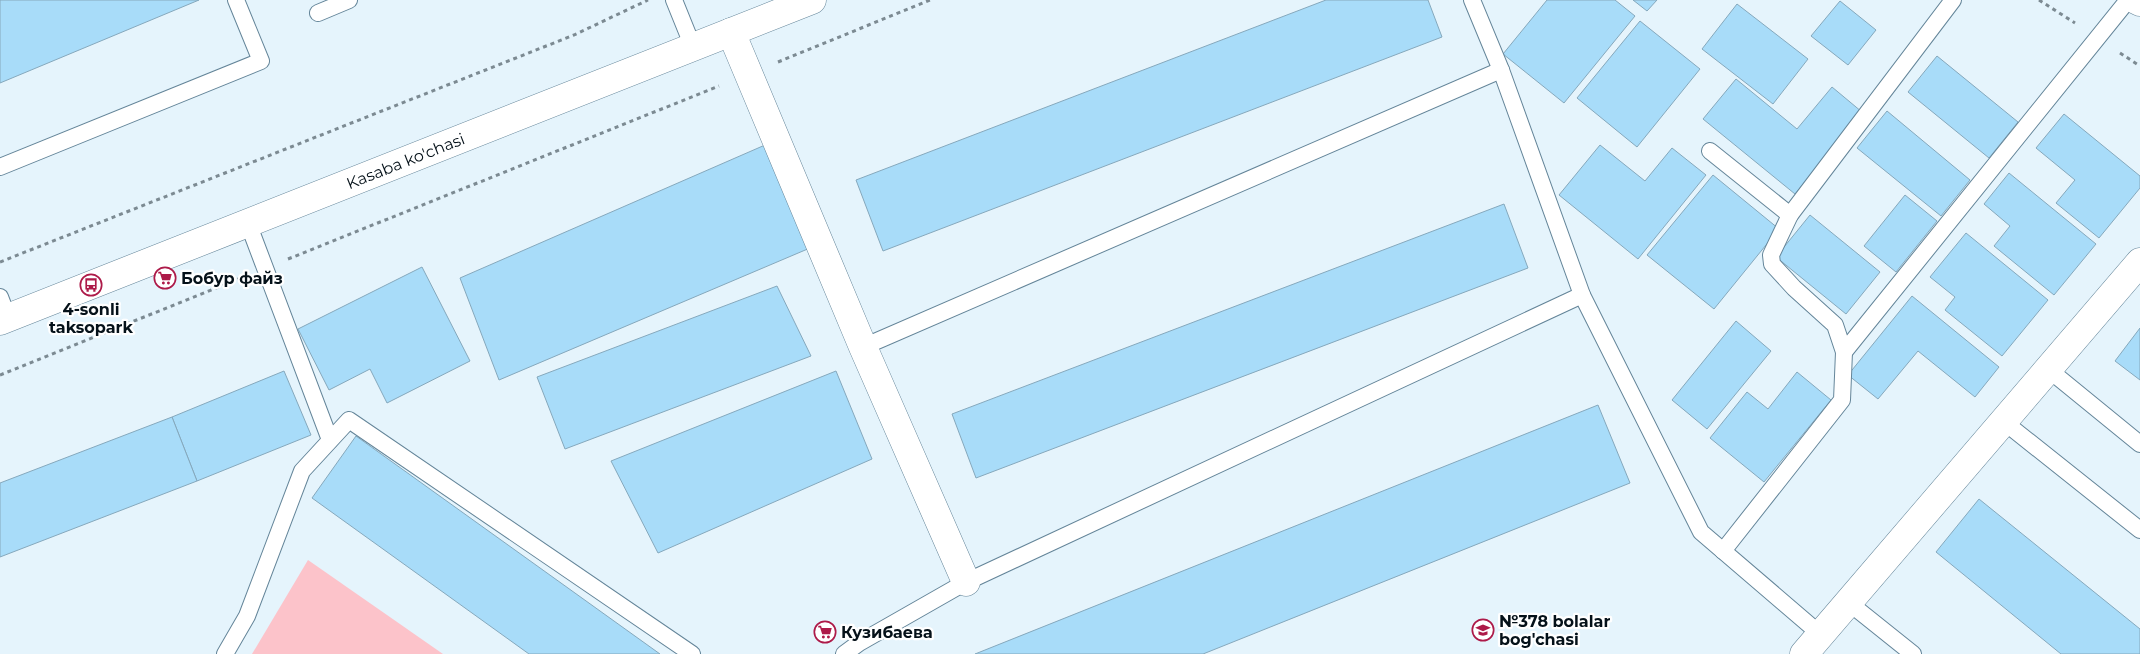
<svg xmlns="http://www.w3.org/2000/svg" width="2140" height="654" viewBox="0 0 2140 654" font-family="Montserrat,sans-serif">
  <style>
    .green { fill: #fcc3ca }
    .building { fill: #a8dcf9; stroke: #85a8bc }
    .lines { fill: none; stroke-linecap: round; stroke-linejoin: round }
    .service-casing { stroke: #648599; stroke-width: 18 }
    .minor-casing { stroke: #648599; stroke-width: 29 }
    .tertiary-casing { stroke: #648599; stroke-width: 29 }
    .path { stroke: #7c8a92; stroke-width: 3; stroke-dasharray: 4 4; stroke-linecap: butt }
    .service { stroke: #fff; stroke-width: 16 }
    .minor { stroke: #fff; stroke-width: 28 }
    .tertiary { stroke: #fff; stroke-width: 28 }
    .labels { text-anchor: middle; stroke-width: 4.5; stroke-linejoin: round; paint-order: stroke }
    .street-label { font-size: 16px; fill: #051119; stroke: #fff }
    .poi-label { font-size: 16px; font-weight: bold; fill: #051119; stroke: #fff; text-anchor: start }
  </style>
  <rect width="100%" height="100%" fill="#e5f4fc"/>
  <polygon class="green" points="308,560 443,654 252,654"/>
  <g class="building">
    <polygon points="0,0 199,0 0,83"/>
    <polygon points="1326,0 1428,0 1442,37 883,251 856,180"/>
    <polygon points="1547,0 1615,0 1635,16 1564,103 1503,54"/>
    <polygon points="1633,0 1657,0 1647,11"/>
    <polygon points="1840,1 1876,30 1848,65 1811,36"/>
    <polygon points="1737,4 1808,59 1773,104 1702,49"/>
    <polygon points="1640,21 1700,69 1637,147 1577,98"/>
    <polygon points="1937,56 2018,122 1989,158 1908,92"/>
    <polygon points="1736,79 1797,129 1832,87 1862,112 1795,194 1703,119"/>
    <polygon points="1887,111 1970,180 1941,216 1857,148"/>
    <polygon points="2064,114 2140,176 2140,188 2099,238 2056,203 2075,180 2036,148"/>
    <polygon points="765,145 810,248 499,380 460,278"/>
    <polygon points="1600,145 1645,181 1672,148 1706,175 1638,259 1559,195"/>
    <polygon points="2009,173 2096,244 2054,295 1994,246 2010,226 1984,204"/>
    <polygon points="1713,175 1779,229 1714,309 1647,255"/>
    <polygon points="1905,195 1937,221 1896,272 1864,246"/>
    <polygon points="1504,204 1528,268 976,478 952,414"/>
    <polygon points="1810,215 1880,272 1846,314 1776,257"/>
    <polygon points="1966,233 2048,300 2002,356 1945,310 1955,297 1930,277"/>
    <polygon points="422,267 470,361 387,403 370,369 329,390 298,329"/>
    <polygon points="777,286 811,356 565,449 537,377"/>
    <polygon points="1912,296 1999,367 1975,397 1918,351 1878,399 1848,375"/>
    <polygon points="1736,321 1771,351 1707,429 1672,400"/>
    <polygon points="2140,328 2140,380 2115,361"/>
    <polygon points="284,371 311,435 197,481 172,417"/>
    <polygon points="836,371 872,459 658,553 611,461"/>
    <polygon points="1797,372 1831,400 1764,482 1710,438 1747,392 1768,409"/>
    <polygon points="1598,405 1630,483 1203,654 975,654"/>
    <polygon points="172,417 197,481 0,557 0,483"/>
    <polygon points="356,436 660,654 529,654 312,498"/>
    <polygon points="1979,499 2140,629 2140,654 2061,654 1936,552"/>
  </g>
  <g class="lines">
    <g class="service-casing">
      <g id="service">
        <polyline points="674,0 693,47"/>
        <polyline points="1472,0 1501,70 1582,295 1701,532 1820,634"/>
        <polyline points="318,13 349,0"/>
        <polyline points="1710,151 1790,215"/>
        <polyline points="0,167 261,61 236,0"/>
        <polyline points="248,223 330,440"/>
        <polyline points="0,297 8,318"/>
        <polyline points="863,347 1501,70"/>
        <polyline points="1844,352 2128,0"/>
        <polyline points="2048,369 2140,444"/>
        <polyline points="2003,421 2140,530"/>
        <polyline points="1723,551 1842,400 1844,352 1835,325 1794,288 1772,264 1771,255 1790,215 1953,0"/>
        <polyline points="1848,602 1913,654"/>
        <polyline points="225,654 247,616 302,471 349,420 692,654"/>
        <polyline points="844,654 859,643 966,582 1582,295"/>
      </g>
    </g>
    <g class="minor-casing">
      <g id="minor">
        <polyline points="731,32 863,347 966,582"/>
        <polyline points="1804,654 2140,262"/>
      </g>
    </g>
    <g class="tertiary-casing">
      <g id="tertiary">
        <polyline points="2136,0 2140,2"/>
        <path id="s1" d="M0 321 812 0"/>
      </g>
    </g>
    <g class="path">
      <polyline points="2039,0 2075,23"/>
      <polyline points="2120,53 2140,66"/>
      <polyline points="778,62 930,0"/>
      <polyline points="288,259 719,86"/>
      <polyline points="0,262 574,35 648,0"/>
      <polyline points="0,375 241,278"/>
    </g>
    <use href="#service" class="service"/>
    <use href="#minor" class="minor"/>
    <use href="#tertiary" class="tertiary"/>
  </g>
  <defs>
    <g id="supermarket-ring" transform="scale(1.125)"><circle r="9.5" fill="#fff" stroke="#ad1a49" stroke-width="1.5"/><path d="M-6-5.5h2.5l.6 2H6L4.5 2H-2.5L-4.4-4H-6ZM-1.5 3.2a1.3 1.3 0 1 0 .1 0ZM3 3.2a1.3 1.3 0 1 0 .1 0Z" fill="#ad1a49"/></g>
    <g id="bus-ring" transform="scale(1.125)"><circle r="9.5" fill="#fff" stroke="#ad1a49" stroke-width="1.5"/><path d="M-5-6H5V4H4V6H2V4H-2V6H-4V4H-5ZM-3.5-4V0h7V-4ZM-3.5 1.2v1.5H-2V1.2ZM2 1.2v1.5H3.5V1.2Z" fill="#ad1a49"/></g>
    <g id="school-ring" transform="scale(1.125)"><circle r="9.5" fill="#fff" stroke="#ad1a49" stroke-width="1.5"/><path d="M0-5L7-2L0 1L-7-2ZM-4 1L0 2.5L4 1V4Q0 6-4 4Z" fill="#ad1a49"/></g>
  </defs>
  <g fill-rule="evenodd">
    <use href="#supermarket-ring" x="165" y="278"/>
    <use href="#bus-ring" x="91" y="285"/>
    <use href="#school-ring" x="1483" y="630"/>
    <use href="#supermarket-ring" x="825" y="632"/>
  </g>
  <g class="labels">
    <g class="street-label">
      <text dy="6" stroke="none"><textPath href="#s1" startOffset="436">Kasaba ko'chasi</textPath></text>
    </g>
    <g class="poi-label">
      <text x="181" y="284">Бобур файз</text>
      <text x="91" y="315" text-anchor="middle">4-sonli<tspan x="91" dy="18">taksopark</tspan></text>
      <text x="1499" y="627">№378 bolalar<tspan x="1499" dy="18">bog'chasi</tspan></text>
      <text x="841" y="638">Кузибаева</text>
    </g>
  </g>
</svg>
